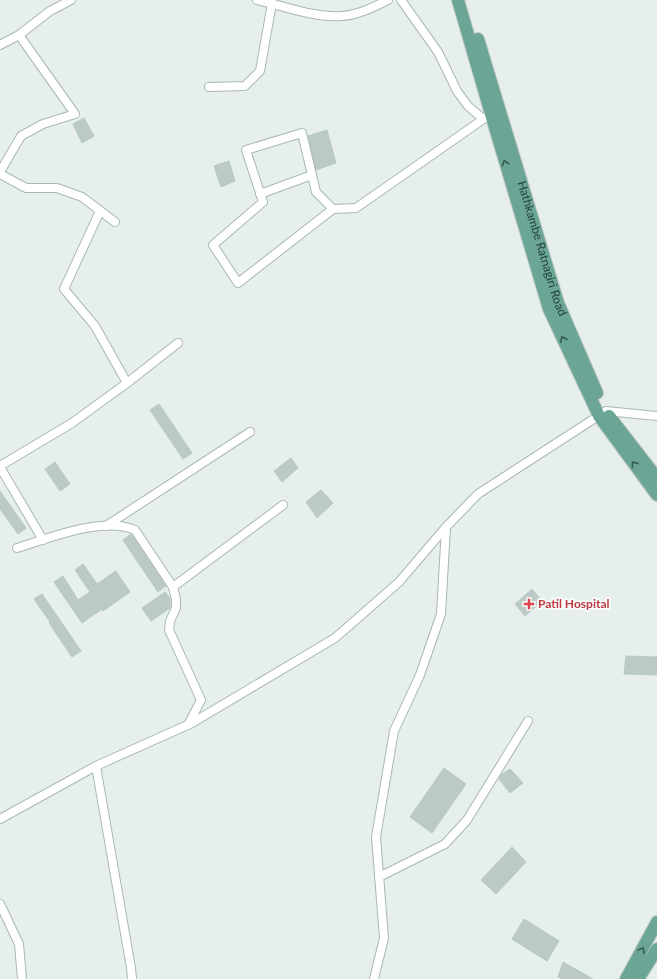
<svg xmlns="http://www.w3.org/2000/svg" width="657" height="979" viewBox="0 0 657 979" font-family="Lato,sans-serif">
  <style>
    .building { fill: #bbcac4; stroke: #b8c9c2 }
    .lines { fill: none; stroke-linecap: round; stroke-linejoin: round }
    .street-casing { stroke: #a8b8b2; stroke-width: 10 }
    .primary-casing { stroke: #c2cac8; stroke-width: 14 }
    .street { stroke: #fff; stroke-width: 8 }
    .primary { stroke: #6aa596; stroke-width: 12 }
    .oneway { stroke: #365b51 }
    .health-dot { fill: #e0444e; stroke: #f7fbf9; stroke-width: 1.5 }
    .labels { text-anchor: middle; stroke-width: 4; stroke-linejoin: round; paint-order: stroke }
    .street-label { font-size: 12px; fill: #24423a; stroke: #f7fbf9 }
    .health-label { font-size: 12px; font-weight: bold; fill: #be3a42; stroke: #f7fbf9; text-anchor: start }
  </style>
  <rect width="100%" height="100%" fill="#e6efeb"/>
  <g class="building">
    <polygon points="84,118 94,136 82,143 73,124"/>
    <polygon points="327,130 336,163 316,170 308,136"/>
    <polygon points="229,161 235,181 221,187 214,166"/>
    <polygon points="159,404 192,453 183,459 150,410"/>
    <polygon points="291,458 298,468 282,482 274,471"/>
    <polygon points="55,462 70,484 60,491 45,469"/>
    <polygon points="321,490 333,503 317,518 306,502"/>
    <polygon points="0,491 26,528 18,534 0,509"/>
    <polygon points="131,534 166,586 158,592 123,540"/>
    <polygon points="83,564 97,584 116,571 130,592 103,611 102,609 82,623 54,582 63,576 78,600 90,592 75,570"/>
    <polygon points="532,589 542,601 525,616 515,604"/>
    <polygon points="165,592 170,598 170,608 151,621 142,608"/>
    <polygon points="42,594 81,651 72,657 49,623 50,622 34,599"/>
    <polygon points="626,656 657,657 657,675 624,674"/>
    <polygon points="444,768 466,784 432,833 410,817"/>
    <polygon points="510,769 523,783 510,793 499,779 501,775"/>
    <polygon points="512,847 526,862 496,894 481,880"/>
    <polygon points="524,919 559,941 547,961 512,939"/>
    <polygon points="563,962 593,979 562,979 558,977"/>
  </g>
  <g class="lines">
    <g class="street-casing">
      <g id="street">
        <path d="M257 0C285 6 313 18 342 16 358 15 374 7 388 0"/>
        <polyline points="401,0 438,52 457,91 468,106 483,119"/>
        <polyline points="0,45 19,35 50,11 71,0"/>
        <polyline points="209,87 245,86 260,71 272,3"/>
        <polyline points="0,172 21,136 43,124 75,114 19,35"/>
        <polyline points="0,174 26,188 57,188 82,197 115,222"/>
        <polyline points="260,194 312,175"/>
        <polyline points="333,209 316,192 302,133 246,150 263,202 213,245 238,283 333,209 356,208 495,111"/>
        <polyline points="127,383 178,343"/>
        <polyline points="0,466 72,423 127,383 95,326 64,289 100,211"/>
        <polyline points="0,467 43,540"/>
        <polyline points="106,526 250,432"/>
        <path d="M17 548C49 538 103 516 135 530L173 587 176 599V608L170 621 169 630 201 700 188 725"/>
        <polyline points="173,587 283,505"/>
        <polyline points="96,766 131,968 132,979"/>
        <polyline points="0,819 96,766 192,723 335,638 399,582 446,527 478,494 606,411 657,416"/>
        <polyline points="379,877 445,844 467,820 528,721"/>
        <polyline points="0,904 19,944 22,979"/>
        <polyline points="374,979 384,938 376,837 394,731 420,675 441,614 446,527"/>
      </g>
    </g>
    <g class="primary-casing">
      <g id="primary">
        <polyline points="458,0 491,114 549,309 599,416 657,495"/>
        <path id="s1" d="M478 39 558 303 597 393"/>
        <polyline points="609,416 657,478"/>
        <polyline points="626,979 657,922"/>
        <polyline points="638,979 657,949"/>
      </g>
    </g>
    <use href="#street" class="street"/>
    <use href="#primary" class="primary"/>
  </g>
  <defs><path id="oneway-chevron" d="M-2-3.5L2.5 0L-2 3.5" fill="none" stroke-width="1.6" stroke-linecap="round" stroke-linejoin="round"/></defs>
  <g class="oneway">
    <use href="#oneway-chevron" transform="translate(505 163) rotate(-107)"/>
    <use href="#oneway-chevron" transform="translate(563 339) rotate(-115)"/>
    <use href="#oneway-chevron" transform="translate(634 464) rotate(-126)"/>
    <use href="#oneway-chevron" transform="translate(642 950) rotate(-62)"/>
  </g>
  <path class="health-dot" d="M527 598h4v4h4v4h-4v4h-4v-4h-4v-4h4z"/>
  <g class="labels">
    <g class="street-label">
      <text dy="4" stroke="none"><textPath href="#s1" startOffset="219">Hathkambe Ratnagiri Road</textPath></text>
    </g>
    <g class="health-label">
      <text x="538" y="608">Patil Hospital</text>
    </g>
  </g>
</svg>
